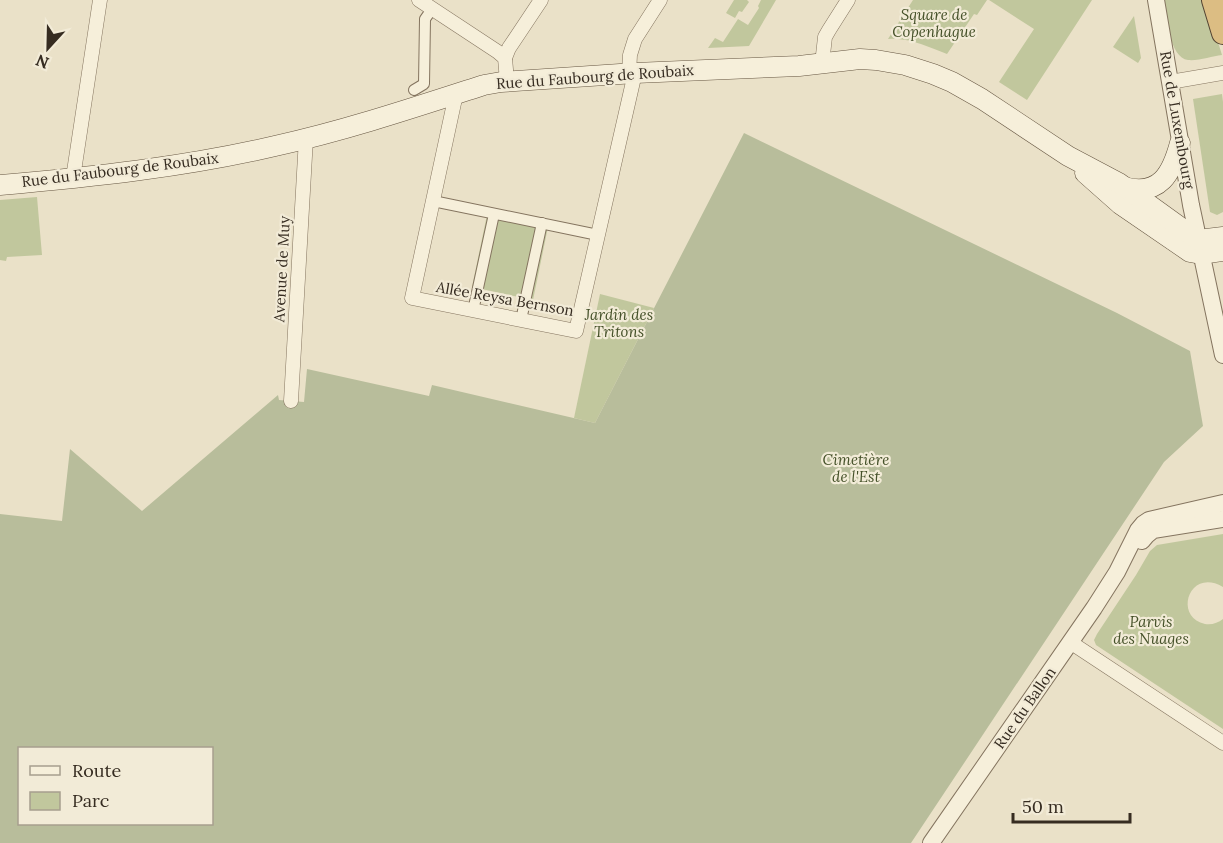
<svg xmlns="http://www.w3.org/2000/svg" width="1223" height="843" viewBox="0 0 1223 843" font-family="Lora,serif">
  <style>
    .green { fill: #c1c79d }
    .cemetery { fill: #b8bd9b; fill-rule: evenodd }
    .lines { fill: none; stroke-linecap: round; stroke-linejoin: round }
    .pedestrian-casing { stroke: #84745f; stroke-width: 12 }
    .minor-casing { stroke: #84745f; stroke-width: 15 }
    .tertiary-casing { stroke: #84745f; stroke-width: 18 }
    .secondary-casing { stroke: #665642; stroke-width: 21 }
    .trunk-casing { stroke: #534332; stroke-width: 24 }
    .pedestrian { stroke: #f6efda; stroke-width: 10 }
    .minor { stroke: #f6efda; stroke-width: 14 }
    .tertiary { stroke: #f6efda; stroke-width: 16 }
    .secondary { stroke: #f6efda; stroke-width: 20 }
    .trunk { stroke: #dcbd83; stroke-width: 22 }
    .labels { text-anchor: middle; stroke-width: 4.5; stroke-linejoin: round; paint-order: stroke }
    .park-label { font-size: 15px; font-style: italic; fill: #455129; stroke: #f2ebd7 }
    .street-label { font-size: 15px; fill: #362c21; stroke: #f2ebd7 }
  </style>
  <rect width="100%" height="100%" fill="#eae1c8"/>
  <g class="green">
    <polygon points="734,0 747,0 749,2 742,12 739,11 735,18 726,13"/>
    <polygon points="761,0 776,0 749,46 708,48 715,38 723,42 738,19 748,25 759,8 758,6"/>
    <path d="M913 0H987L977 15 974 14 947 54C929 47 908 37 888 39Z"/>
    <polygon points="989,0 1092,0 1027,100 999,82 1034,29"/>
    <path d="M1163 0H1205L1222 55C1212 56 1199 61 1188 60 1170 58 1165 15 1163 0Z"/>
    <polygon points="1134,16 1141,58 1138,63 1113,47"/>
    <polygon points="1222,94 1223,102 1223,212 1217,215 1210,212 1193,99"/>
    <polygon points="37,197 42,255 7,257 6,261 0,260 0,200"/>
    <polygon points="487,215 548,227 533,300 472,287"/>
    <polygon points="600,294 654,308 595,423 574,418"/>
    <path d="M1223 534V587C1189 567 1173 617 1205 624 1212 625 1218 623 1223 619V729L1096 645 1094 640 1097 634 1136 575 1150 551 1157 545Z"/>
  </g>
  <path class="cemetery" d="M744 133 1117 313 1190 351 1203 426 1164 462 911 843H0V514L62 521 70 449 142 511 278 395 279 400 304 402 307 369 429 396 432 385 595 423ZM20 748H212V824H20Z"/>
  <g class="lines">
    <g class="pedestrian-casing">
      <g id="pedestrian">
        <polyline points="414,90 424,84 425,19 432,9"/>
        <polyline points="433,201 598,235"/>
        <polyline points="473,311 494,214"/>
        <polyline points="521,320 542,223"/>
      </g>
    </g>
    <g class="minor-casing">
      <g id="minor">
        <polyline points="419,0 498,52 505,58 507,81"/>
        <polyline points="505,58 509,48 541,0"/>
        <polyline points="822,64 825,37 829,30 848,0"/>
        <polyline points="629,74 630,55 635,39 660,0"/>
        <polyline points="1170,82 1223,73"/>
        <polyline points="456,94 412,298 576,331 635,73"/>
        <polyline points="73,178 100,0"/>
        <polyline points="291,401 306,138"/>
        <polyline points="1070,642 1223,743"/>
      </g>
    </g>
    <g class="tertiary-casing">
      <g id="tertiary">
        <polyline points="1156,0 1191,205 1223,355"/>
        <polyline points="1142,541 1147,535 1153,530 1223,519"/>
        <polyline points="931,843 1094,608 1117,572 1138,530 1143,524 1149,520 1223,503"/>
      </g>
    </g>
    <g class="secondary-casing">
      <g id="secondary">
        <polyline points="1085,173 1120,204 1190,252 1201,254 1223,251"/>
        <path d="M0 185C92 177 185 167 275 146 344 131 416 107 484 85L501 82 635 73 799 66 860 59 876 60 905 65 933 74 952 82 982 99 1068 156 1119 183 1198 240 1223 237"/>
        <path d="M1124 187C1160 197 1172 173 1180 143"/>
      </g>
    </g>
    <g class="trunk-casing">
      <polyline id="trunk" points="1213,0 1223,33"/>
    </g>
    <use href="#pedestrian" class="pedestrian"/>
    <use href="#minor" class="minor"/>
    <use href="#tertiary" class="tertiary"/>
    <use href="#secondary" class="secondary"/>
    <use href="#trunk" class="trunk"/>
  </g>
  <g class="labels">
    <g class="park-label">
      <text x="934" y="20">Square de<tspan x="934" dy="17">Copenhague</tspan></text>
      <text x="619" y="320">Jardin des<tspan x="619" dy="17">Tritons</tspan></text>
      <text x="856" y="465">Cimetière<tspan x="856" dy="17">de l'Est</tspan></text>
      <text x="1151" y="627">Parvis<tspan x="1151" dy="17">des Nuages</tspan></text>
    </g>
    <g class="street-label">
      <text transform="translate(595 77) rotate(-4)" y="5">Rue du Faubourg de Roubaix</text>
      <text transform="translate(1177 120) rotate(80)" y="5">Rue de Luxembourg</text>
      <text transform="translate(120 170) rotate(-7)" y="5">Rue du Faubourg de Roubaix</text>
      <text transform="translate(282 269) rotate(-87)" y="5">Avenue de Muy</text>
      <text transform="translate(505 299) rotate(10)" y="5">Allée Reysa Bernson</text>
      <text transform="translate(1025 708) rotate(-55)" y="5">Rue du Ballon</text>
    </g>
  </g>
  <rect x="18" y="747" width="195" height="78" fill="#f2ebd7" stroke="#a79f8e" stroke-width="1.5"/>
  <rect x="30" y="766" width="30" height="9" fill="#f6efda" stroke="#a79f8e" stroke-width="1.5"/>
  <text x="72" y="777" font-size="18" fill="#362c21">Route</text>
  <rect x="30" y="792" width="30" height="18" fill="#c1c79d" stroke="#a79f8e" stroke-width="1.5"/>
  <text x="72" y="807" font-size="18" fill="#362c21">Parc</text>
  <g transform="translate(48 48) rotate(202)" stroke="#f2ebd7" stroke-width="4.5" paint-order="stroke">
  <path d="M0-4.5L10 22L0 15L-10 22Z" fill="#362c21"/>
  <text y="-9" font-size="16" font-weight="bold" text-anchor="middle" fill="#362c21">N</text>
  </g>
  <path d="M1013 813v9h117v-9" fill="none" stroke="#362c21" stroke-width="3"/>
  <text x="1022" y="813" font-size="18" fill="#362c21" stroke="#f2ebd7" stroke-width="4.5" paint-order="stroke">50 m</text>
</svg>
